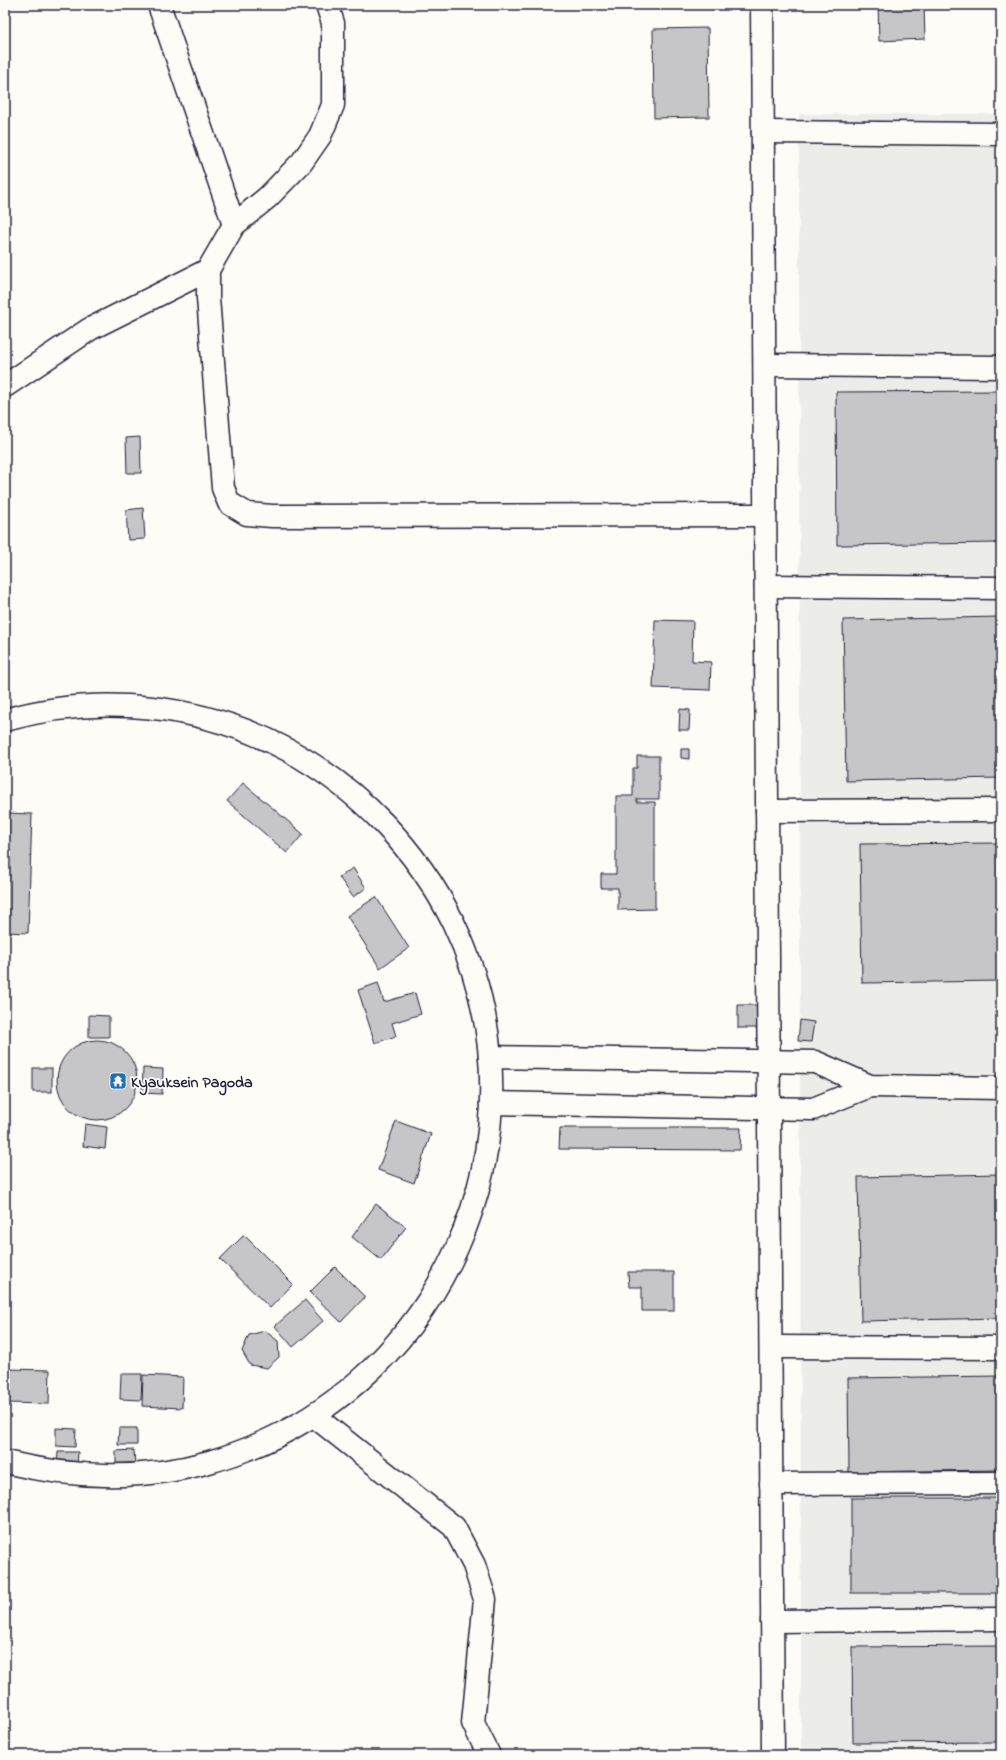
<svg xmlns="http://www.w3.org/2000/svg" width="1006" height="1760" viewBox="0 0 1006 1760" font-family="'Indie Flower',sans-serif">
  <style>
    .built { fill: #ecece9 }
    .building { fill: #c6c6c8; stroke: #22223b }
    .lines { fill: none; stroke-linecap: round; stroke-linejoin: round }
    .minor-casing { stroke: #22223b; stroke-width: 25 }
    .minor { stroke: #fdfcf7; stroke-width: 22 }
    .labels { text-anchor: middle; stroke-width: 3.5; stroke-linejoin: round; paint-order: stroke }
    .poi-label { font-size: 16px; font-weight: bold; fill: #22223b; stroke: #fdfcf7; text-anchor: start }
  </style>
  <rect width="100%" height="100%" fill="#fdfcf7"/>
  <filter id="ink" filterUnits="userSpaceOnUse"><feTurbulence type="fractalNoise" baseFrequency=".025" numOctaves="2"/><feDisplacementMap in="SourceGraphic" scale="8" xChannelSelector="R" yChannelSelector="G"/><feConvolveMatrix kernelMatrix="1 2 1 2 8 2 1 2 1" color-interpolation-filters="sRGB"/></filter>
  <g filter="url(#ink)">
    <polygon class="built" points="799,114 1001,114 1001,1755 801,1755"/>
    <g class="building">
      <polygon points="878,5 924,5 925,39 879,41"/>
      <polygon points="708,28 709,117 654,118 653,29"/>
      <polygon points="1001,391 1001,543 837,545 836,392"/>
      <polygon points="140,437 141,473 127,473 126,438"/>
      <polygon points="143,508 145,539 128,540 126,510"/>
      <polygon points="1001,617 1001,778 846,781 843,620"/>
      <polygon points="655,620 693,621 692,661 711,662 710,690 653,688"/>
      <polygon points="680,709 690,710 689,730 679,730"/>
      <polygon points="681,749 689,749 689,759 681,758"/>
      <polygon points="637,756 659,756 659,799 637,799 637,802 655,802 655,909 618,910 618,888 601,888 601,874 616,874 616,796 633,796 633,768 637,768"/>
      <polygon points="243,783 303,834 287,853 227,801"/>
      <polygon points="5,813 32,814 28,933 5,932"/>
      <polygon points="1001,843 1001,981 862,983 860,844"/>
      <polygon points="353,868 366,888 353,897 339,877"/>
      <polygon points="376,897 409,948 380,968 347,916"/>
      <polygon points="378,983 384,1002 415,993 421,1014 392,1023 396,1036 375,1043 358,990"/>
      <rect x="738" y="1005" width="24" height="23"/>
      <polygon points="89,1015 109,1016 109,1037 89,1037"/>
      <polygon points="800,1020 814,1022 811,1042 798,1041"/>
      <circle cx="97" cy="1080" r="40"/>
      <rect x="33" y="1068" width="19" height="24"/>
      <polygon points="143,1068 163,1069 162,1094 142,1093"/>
      <polygon points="396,1121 431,1134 414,1183 378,1170"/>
      <polygon points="85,1124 107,1127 105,1149 83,1146"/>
      <polygon points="560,1128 741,1128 740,1150 559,1149"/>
      <polygon points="1001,1174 1001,1318 861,1321 858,1177"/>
      <polygon points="376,1204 406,1227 381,1260 352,1237"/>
      <polygon points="244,1235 293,1284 270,1308 220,1259"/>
      <polygon points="335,1267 365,1297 341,1322 310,1292"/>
      <polygon points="628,1272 674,1272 674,1311 642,1311 642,1287 629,1287"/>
      <polygon points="305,1300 323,1321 293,1347 275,1326"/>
      <polygon points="265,1331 278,1341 279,1357 267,1368 250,1365 242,1351 249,1335"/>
      <polygon points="7,1369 50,1370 49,1404 6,1403"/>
      <polygon points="121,1374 142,1374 141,1400 120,1399"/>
      <polygon points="143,1375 183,1377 182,1408 142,1406"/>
      <polygon points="1001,1376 1001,1470 849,1472 848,1378"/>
      <polygon points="56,1428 76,1429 75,1447 56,1446"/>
      <polygon points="119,1428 137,1428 137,1445 118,1445"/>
      <polygon points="134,1450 135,1468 116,1469 116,1451"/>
      <polygon points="58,1452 78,1452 77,1468 57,1467"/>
      <rect x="851" y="1498" width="150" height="95"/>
      <polygon points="1001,1646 1001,1742 853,1743 852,1647"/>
    </g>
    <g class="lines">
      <g class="minor-casing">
        <g id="minor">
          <polyline points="159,5 234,225"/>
          <polyline points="762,5 773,1755"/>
          <polyline points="763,132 1001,134"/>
          <polyline points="208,270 234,225 268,197 302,162 320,136 333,105 333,23 327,5"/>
          <polyline points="765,365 1001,367"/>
          <polyline points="5,386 90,329 208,270 208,298 223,488 229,503 247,514 272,516 765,515"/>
          <polyline points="766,586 1001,588"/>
          <path d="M5 720C99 693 202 704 288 750 359 789 417 849 453 922 557 1138 440 1397 209 1462 142 1481 72 1478 5 1462"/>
          <polyline points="767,811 1001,810"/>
          <polyline points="490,1057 815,1062 870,1086 1001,1088"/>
          <polyline points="491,1103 813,1109 870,1086"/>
          <polyline points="771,1347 1001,1348"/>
          <polyline points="314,1416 454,1527 474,1565 485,1599 473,1723 489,1755"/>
          <polyline points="771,1484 1001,1483"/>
          <polyline points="772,1621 1001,1619"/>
        </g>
      </g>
      <use href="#minor" class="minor"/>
    </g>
  </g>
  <defs>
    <g id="temple-square" transform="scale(0.9)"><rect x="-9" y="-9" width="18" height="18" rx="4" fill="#1f6fb2" stroke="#fdfcf7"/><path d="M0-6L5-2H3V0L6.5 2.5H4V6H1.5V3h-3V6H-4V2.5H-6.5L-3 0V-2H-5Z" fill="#fff"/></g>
  </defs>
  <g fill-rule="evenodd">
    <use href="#temple-square" x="118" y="1081"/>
  </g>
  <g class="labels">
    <g class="poi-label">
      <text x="131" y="1087">Kyauksein Pagoda</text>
    </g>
  </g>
  <rect width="1006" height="1760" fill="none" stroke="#fdfcf7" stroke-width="20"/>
  <rect x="10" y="10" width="986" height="1740" fill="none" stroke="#22223b" stroke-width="1.5" filter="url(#ink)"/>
</svg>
